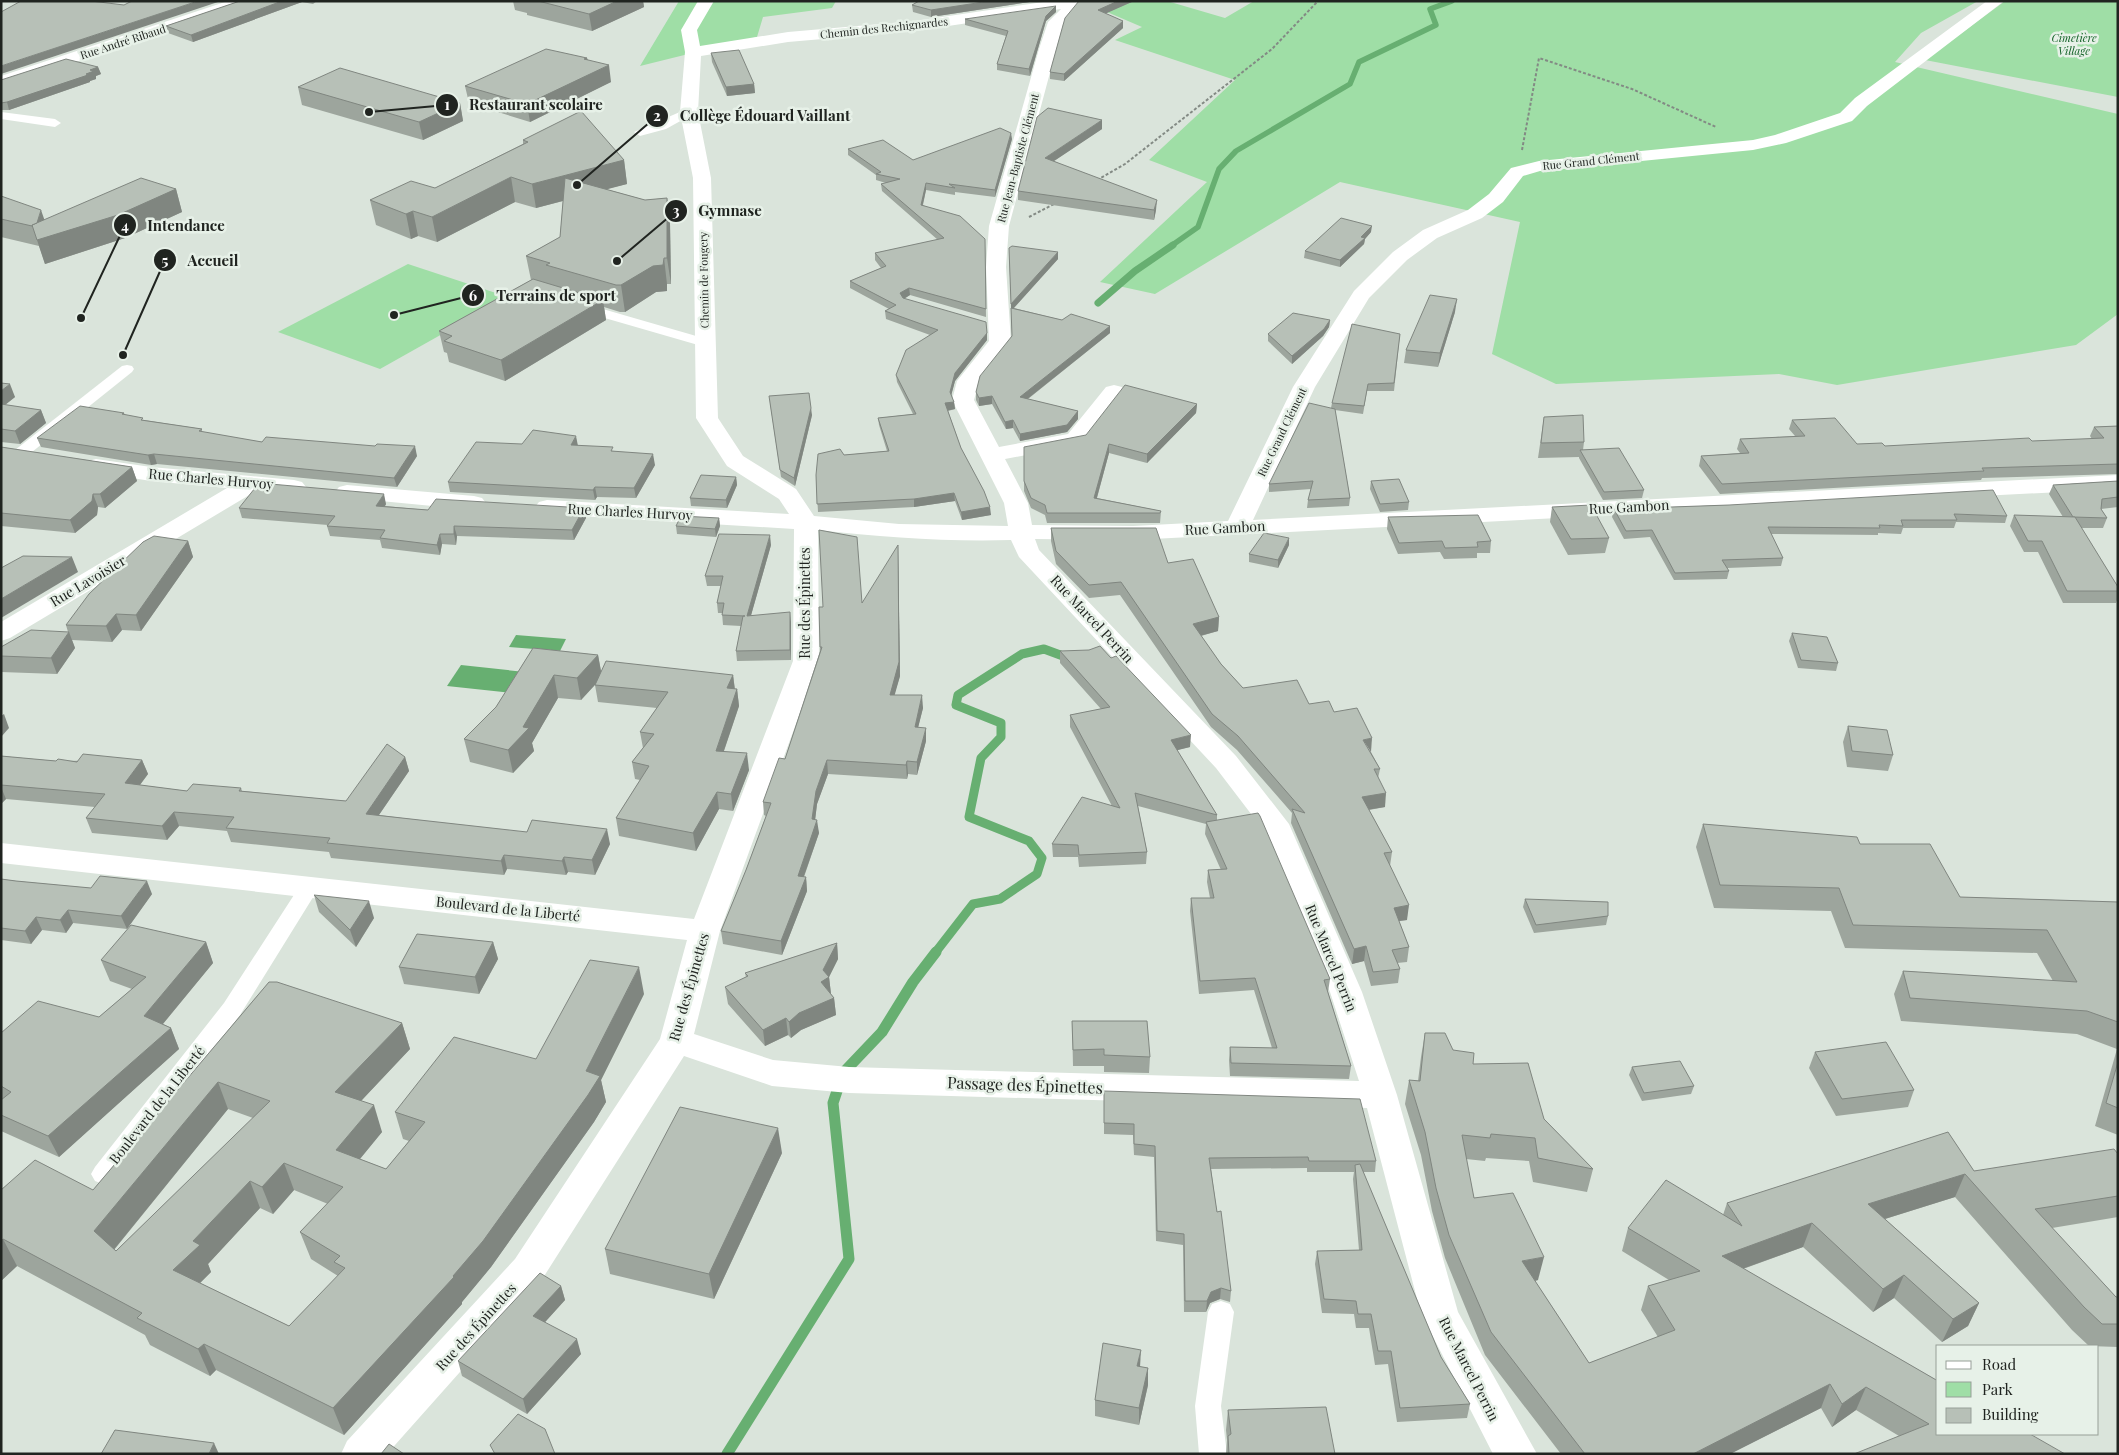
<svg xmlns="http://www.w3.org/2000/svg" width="2119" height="1455" viewBox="0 0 2119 1455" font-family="'Playfair Display',serif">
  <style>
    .green { fill: #9fdea6 }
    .water { fill: #67af71 }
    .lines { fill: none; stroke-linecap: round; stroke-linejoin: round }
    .stream-far3 { stroke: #67af71; stroke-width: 5.5 }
    .stream-far2 { stroke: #67af71; stroke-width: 7 }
    .stream-far1 { stroke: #67af71; stroke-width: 9 }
    .stream { stroke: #67af71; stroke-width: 11 }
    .path { stroke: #838a84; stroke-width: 2; stroke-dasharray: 3 2; stroke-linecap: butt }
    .lane { fill: #fff; fill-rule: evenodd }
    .street { fill: #fff; fill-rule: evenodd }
    .wall { fill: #9da59d; fill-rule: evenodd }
    .shaded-wall { fill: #808680 }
    .building { fill: #b7c0b7; stroke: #808680; fill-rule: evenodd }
    .labels { text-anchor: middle; stroke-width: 5; stroke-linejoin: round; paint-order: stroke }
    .far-street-label { font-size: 11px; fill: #202420; stroke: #e7f1e8 }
    .far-park-label { font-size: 11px; font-style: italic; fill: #16642a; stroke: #e7f1e8 }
    .street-label { font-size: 14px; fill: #202420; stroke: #e7f1e8 }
    .near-street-label { font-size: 16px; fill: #202420; stroke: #e7f1e8 }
    .leader { fill: none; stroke: #202420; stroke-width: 2 }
    .callout-dot { fill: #202420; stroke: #e7f1e8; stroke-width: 2 }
    .mark-label { font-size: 15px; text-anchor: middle; font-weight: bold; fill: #fff }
    .callout-label { font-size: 15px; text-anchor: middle; font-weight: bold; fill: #202420; stroke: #e7f1e8; stroke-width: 5; stroke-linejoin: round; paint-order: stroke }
  </style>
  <rect width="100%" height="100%" fill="#dae4db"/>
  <g class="green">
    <polygon points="679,1 836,1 832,8 763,17 757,37 640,66"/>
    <polygon points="1110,1 1167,1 1225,18 1254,1 1978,1 1921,33 1895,62 2118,114 2118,314 2076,345 1837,385 1779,374 1556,384 1492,354 1520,222 1340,182 1155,294 1100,282 1207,182 1149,160 1235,80 1115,40 1142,27 1100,9"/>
    <polygon points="2005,1 2118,1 2118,97 1925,60"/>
    <polygon points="408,264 508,297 380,369 278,332"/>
  </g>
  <g class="water">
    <polygon points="516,635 566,639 560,651 509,647"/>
    <polygon points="461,665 525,672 512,693 447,686"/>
  </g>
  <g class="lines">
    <polyline class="stream-far3" points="1171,246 1198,227 1219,169 1236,151 1350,84 1359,62 1436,25 1430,9 1452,1"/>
    <polyline class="stream-far2" points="1098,303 1135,271 1173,245"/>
    <polyline class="stream-far1" points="935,953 973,904 1000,899 1037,874 1042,858 1029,841 969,817 981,758 1001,737 1001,723 956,705 958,695 1022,654 1044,649 1071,659"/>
    <polyline class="stream" points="727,1454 849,1259 833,1103 843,1073 882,1032 913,982 936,952"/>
    <g class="path">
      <polyline points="1522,150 1539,58 1632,89 1716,127"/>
      <polyline points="1097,180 1125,164 1272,49 1318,1"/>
      <polyline points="1029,217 1054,204"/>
    </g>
    <g class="lane">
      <polygon points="689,108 693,110 693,114 666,129 640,136 634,132"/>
      <polygon points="1,112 55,119 61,123 55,127 1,119"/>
      <polygon points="582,303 710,340 712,343 705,347 577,310 575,307"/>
      <polygon points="127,365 132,366 134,369 132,372 27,456 15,456 13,453 15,450 122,366"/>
      <polygon points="310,879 317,881 320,886 240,1015 111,1181 103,1184 95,1181 91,1174 95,1167 224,1003 303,881"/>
      <polygon points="1221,1301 1230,1304 1234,1312 1221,1406 1227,1454 1199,1454 1195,1406 1208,1312 1212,1304"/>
    </g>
    <g class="street">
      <polygon points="228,1 251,1 249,4 1,87 1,76"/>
      <path d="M698 1H714L697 30 700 46 788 32 915 21 1050 1H1085L1063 24 1009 226 1006 267 1011 342 979 382 974 400 999 447 1068 434 1106 387 1114 385 1122 387 1125 392 1084 444 1005 459 1028 503 1032 525 1133 526 1228 521 1293 387 1354 291 1393 252 1423 230 1468 210 1489 194 1511 168 1539 161 1753 140 1775 135 1840 113 1855 98 1987 1H2004L1867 106 1852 121 1786 143 1753 150 1540 171 1523 176 1503 202 1482 218 1437 238 1407 260 1369 298 1315 387 1253 520 2118 475V489L1133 540 1035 539 1039 550 1236 756 1289 824 1362 992 1397 1095 1458 1312 1537 1454H1493L1427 1325 1421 1314 1367 1108 849 1093 772 1086 684 1056 541 1281 387 1454H341L347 1441 515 1259 660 1039 687 940 1 863V843L694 919 793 661 794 529 547 514 539 512 535 507 539 502 547 500 789 514 779 499 727 466 696 418 693 178 680 112 685 52 681 30ZM1061 9 1048 22 1039 49 989 226 986 267 989 341 957 381 952 400 1004 503 1008 526 899 524 814 516 796 489 743 456 718 418 711 178 698 112 701 56 788 42 915 31ZM818 530C883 537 947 542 1011 540L1019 557 1216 768 1261 827 1330 992 1359 1081 849 1067 773 1060 694 1034 720 931 819 661Z"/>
      <polygon points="96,459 151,467 294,480 302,482 306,487 302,492 294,494 256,491 10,638 1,641 1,622 227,488 151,481 88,471 84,466 88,461"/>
      <polygon points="347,485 474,496 482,498 486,503 482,508 474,510 339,497 335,492 339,487"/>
    </g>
  </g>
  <g class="wall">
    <polygon points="240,1 317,1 313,4 302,2 193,42 168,33 166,26"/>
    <polygon points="513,1 643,1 644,7 592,31 527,15 527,13 515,10"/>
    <polygon points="919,1 1036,1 931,17 913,12 912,5"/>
    <polygon points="1079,1 1134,1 1106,13 1123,28 1064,81 1050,79 1050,72"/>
    <polygon points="1056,12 1046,21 1030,76 997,70 997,64 1006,36 965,25 965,19"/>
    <polygon points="711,53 754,84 755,93 727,96 712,62"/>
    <polygon points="587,58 588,60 611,82 530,122 469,103 465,86"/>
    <polygon points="98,67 101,74 96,76 96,79 90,81 90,82 9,110 1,110 1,80"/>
    <polygon points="298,87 460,103 463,121 423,140 302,105"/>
    <polygon points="1102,120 1102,129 1054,161 1156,210 1154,220 1018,200 1018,191"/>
    <polygon points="1012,139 995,197 955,192 955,195 926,190 923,205 985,239 986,317 910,295 904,299 987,340 955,381 951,395 954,402 955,409 948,411 961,448 991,515 962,520 955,501 914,507 818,512 816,475 844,455 887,451 879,425 878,418 913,414 897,382 896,375 930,335 886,319 885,311 889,309 850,288 850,281 881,268 875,260 875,253 938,240 882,191 881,184 886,183 876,180 876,175 848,155 848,149 913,160"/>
    <polygon points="523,140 624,160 627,184 606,189 645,200 667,198 670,224 671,284 667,284 667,291 656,292 625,312 620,312 604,307 606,320 505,381 449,362 447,353 444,352 439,331 531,280 526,256 560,237 563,201 536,208 515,202 437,242 418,236 411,239 376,225 370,200 435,188 523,144"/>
    <polygon points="176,189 182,212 125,238 45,264 39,246 1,237 1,196 45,220"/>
    <polygon points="1371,232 1365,239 1364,244 1340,267 1304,258 1305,251"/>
    <polygon points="1009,248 1058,259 1014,308 1062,320 1110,326 1110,333 1028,399 1078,411 1078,419 1067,432 1020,441 1013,428 1006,429 992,404 979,406 976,400 976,392 1012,336"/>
    <polygon points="1455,312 1438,367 1404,363 1406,350"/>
    <polygon points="1330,320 1329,327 1323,336 1292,364 1268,341 1268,334"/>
    <polygon points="1400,334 1394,391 1367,391 1363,414 1335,410 1350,498 1349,506 1307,508 1308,500 1311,489 1269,492 1269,484 1331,408 1332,403"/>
    <polygon points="1,383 15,397 5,405 41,410 46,423 20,444 1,442"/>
    <polygon points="770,403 812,415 795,486 781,477"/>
    <polygon points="1197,404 1196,413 1147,463 1109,453 1097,498 1161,511 1160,523 1047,523 1045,515 1031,508 1024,491 1024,481 1086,435"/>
    <polygon points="124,413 125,415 144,420 202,429 202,432 262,442 417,456 397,487 157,464 151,465 41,447 37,438"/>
    <polygon points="1544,417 1584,442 1583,450 1644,490 1642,498 1603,500 1579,458 1579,457 1538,458"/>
    <polygon points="1792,420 1857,444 1885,446 2092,439 2090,436 2094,427 2118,426 2118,474 1982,478 1981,480 1720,494 1699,466 1701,456 1740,453 1737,449 1740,439 1795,436 1789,429"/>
    <polygon points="522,444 578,446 614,451 655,465 636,498 597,497 595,500 450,492 448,482"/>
    <polygon points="1,447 132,467 137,481 105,508 98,507 97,515 75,533 1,526"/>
    <polygon points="736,477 737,485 727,508 691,506 690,498"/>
    <polygon points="1371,481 1409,502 1408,510 1380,512 1370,489"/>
    <polygon points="2118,481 2118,507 2101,509 2107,518 2103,528 2081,528 2118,587 2118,597 2116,603 2063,603 2038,552 2024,552 2010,526 2014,515 2063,517 2049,494 2053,485"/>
    <polygon points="386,504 385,506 428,510 586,518 574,540 457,536 456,545 442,544 440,555 382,548 380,540 330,536 327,526 328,525 242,518 239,508"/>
    <polygon points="1729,505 2007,516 2005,523 1956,522 1954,528 1903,528 1901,534 1878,533 1878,535 1771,534 1783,558 1781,566 1727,568 1729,571 1727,579 1674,580 1650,537 1624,539 1612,517 1614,509"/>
    <polygon points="1552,507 1609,538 1605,553 1568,555 1550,522"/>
    <polygon points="1388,517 1491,541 1490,553 1477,553 1477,558 1444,559 1440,552 1398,554 1387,529"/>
    <polygon points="719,518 720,526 716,537 677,534 676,526"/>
    <polygon points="1051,528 1168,563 1219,617 1218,631 1201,636 1221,664 1243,688 1309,704 1334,712 1371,752 1380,769 1378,778 1385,807 1369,810 1392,852 1390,866 1407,920 1399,921 1409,947 1407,962 1397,963 1400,969 1398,983 1371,986 1364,961 1352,964 1291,823 1292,813 1237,750 1211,727 1120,595 1089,598 1056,564 1051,541"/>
    <polygon points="188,541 193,557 141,631 122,630 112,642 72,640 75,648 57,674 1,672 1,647 68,632 66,625"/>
    <polygon points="771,545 751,615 791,622 791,660 737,661 736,651 741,626 723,625 722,613 718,613 717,603 721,586 707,586 705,576"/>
    <polygon points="1289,545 1278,568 1249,562 1249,554"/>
    <polygon points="898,558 900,676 894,695 923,708 918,727 926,741 917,775 908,774 907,779 828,774 817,804 815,820 819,833 804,877 806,877 807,891 782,955 723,944 721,931 746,870 766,816 764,815 763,802 785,759 820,651 820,647 862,603"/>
    <polygon points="1792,633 1838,663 1836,671 1798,668 1789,641"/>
    <polygon points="533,648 598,655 601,671 733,675 735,689 737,689 739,706 724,751 749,770 733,811 719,809 696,851 619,836 616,818 640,780 635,779 632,762 643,748 640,732 657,708 598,702 595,685 581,700 558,698 532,743 534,751 513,773 470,762 464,739 496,707"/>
    <polygon points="1060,651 1190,747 1177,750 1217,815 1217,820 1330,979 1328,992 1351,1066 1349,1079 1230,1076 1229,1060 1230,1047 1272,1048 1254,990 1199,994 1190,911 1191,898 1210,898 1207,882 1208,870 1221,870 1205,834 1206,824 1138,806 1147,852 1146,864 1079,867 1078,857 1053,857 1052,844 1112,806 1070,727 1070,715 1101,709 1060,663"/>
    <polygon points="1848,726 1893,755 1888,771 1847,767 1843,742"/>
    <polygon points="1,756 56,761 142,760 148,774 140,785 187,791 241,788 242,791 346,801 405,757 409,771 379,815 610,844 595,875 568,872 566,875 507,869 504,875 331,858 329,852 231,842 227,831 179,826 167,840 92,833 86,818 95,807 6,799 1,804"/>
    <polygon points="1703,824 1860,844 1960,897 2118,902 2118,1135 2095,1126 2117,1049 2077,1034 1901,1021 1894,994 1903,971 2053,981 2037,953 1845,948 1831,911 1714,908 1696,847"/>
    <polygon points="1,879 16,881 152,894 127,929 73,923 66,933 42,930 31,944 1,940"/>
    <polygon points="314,895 374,918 356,947 319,912"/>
    <polygon points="1525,899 1608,916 1606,925 1534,933 1523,907"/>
    <polygon points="206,942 213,963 163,1024 171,1028 179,1049 59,1157 1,1131 1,1033 99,1017 132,989 110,981 101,960"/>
    <polygon points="493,942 498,959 479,994 404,984 399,967"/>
    <polygon points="837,943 838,959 829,977 831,994 834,998 836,1015 801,1030 791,1038 788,1035 765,1046 728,1004 725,987 746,977 745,973"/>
    <path d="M269 982 402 1023 410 1049 361 1101 382 1132 360 1159 386 1169 409 1141 403 1139 395 1112 536 1059 644 994 601 1080 606 1102 594 1122 491 1267 462 1302V1304L344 1435 216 1370 210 1376 150 1345 145 1335 17 1266 1 1281V1190H93ZM228 1109 253 1118 116 1251 114 1250ZM294 1190 328 1204 300 1232 311 1259 338 1276 289 1326 200 1283 211 1272 208 1264 260 1208 273 1214Z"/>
    <polygon points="1072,1021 1150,1057 1149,1073 1104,1072 1104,1066 1073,1066"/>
    <polygon points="1425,1033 1453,1050 1473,1064 1544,1119 1593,1169 1587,1192 1533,1182 1529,1161 1486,1158 1485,1161 1466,1159 1474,1198 1538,1280 1535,1281 1589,1363 1658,1337 1641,1310 1648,1286 1669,1280 1622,1251 1628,1228 1723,1215 1727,1203 1974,1171 2118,1154 2118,1217 2052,1228 2116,1297 2118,1297 2118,1347 2089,1346 2072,1330 1955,1197 1885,1219 1979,1303 1968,1326 1942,1342 1894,1298 1873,1312 1803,1247 1743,1269 1938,1381 1938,1434 1899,1436 1856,1410 1832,1427 1821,1408 1730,1454 1561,1454 1485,1355 1445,1258 1432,1211 1421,1155 1405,1104 1409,1080 1418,1081 1421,1057"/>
    <polygon points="1815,1052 1914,1090 1908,1107 1836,1116 1809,1068"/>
    <polygon points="1632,1067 1694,1086 1691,1094 1642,1101 1629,1075"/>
    <polygon points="1104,1091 1376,1161 1375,1172 1363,1172 1441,1357 1470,1404 1467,1418 1397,1422 1388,1364 1375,1365 1369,1328 1356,1328 1354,1314 1322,1313 1315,1264 1317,1251 1359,1250 1353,1179 1354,1172 1307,1172 1307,1168 1211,1169 1217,1212 1231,1291 1230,1302 1220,1299 1210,1303 1206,1312 1184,1312 1183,1245 1156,1241 1154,1157 1134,1155 1133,1135 1104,1134"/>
    <polygon points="782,1153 714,1299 610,1274 605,1249"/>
    <polygon points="561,1286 565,1300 545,1322 581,1354 527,1414 462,1376 458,1361"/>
    <polygon points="1140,1367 1148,1368 1148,1385 1139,1425 1095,1416 1095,1400"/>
    <polygon points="1228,1410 1335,1454 1226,1454 1227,1440 1226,1430"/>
  </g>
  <g class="shaded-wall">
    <polygon points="198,1 221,1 1,74 1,66"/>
    <polygon points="282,1 302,2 193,42 191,35"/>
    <polygon points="617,1 643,1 644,7 592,31 589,14"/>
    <polygon points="990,1 1036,1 931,17 931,10"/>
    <polygon points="1118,1 1134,1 1098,17 1098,10"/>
    <polygon points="1056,6 1056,12 1046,21 1030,76 1029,69 1046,16"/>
    <polygon points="1123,21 1123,28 1064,81 1064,74"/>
    <polygon points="587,58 590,74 609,65 611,82 530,122 527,104 584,59"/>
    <polygon points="98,67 101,74 96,76 96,79 90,81 90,82 9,110 7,102 86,74 90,70"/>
    <polygon points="754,84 755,93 727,96 726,87"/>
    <polygon points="460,103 463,121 423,140 419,122"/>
    <polygon points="1102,120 1102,129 1045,167 1045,158"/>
    <polygon points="1011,133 1012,139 995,197 995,190"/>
    <polygon points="624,160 627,184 536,208 532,184"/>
    <polygon points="511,177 515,202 437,242 432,217"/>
    <polygon points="926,183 926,190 921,212 921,205"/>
    <polygon points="176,189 182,212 125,238 45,264 37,240 36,227 41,210 48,230"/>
    <polygon points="667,198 670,224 671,284 667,258"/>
    <polygon points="1157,200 1156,210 1154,220 1154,210"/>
    <polygon points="413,211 418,236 411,239 406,214"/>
    <polygon points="1372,226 1371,232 1365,239 1364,244 1340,267 1340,260 1361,237"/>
    <polygon points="1058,252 1058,259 1011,311 1011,304"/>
    <polygon points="664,258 667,284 667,291 656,292 625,312 621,285"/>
    <polygon points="909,288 910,295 900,301 900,293"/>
    <polygon points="1457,299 1455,312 1438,367 1440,353"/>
    <polygon points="603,300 606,320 505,381 501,360"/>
    <polygon points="1330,320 1329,327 1323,336 1292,364 1292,356"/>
    <polygon points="1110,326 1110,333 1021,404 1020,397"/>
    <polygon points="987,333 987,340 955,381 950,400 950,392 955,373"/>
    <polygon points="10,384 15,397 1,408 1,391"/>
    <polygon points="992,396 992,404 979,406 979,398"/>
    <polygon points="954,402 955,409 945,411 945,403"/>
    <polygon points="1197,404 1196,413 1147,463 1147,454"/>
    <polygon points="811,408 812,415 795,486 794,478"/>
    <polygon points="41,410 46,423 20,444 15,431"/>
    <polygon points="1078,411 1078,419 1067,432 1020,441 1020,434"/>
    <polygon points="1013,420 1013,428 1006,429 1005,422"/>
    <polygon points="576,436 578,446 571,445"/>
    <polygon points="1109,444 1109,453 1094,508 1094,498"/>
    <polygon points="415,446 417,456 397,487 394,478"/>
    <polygon points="154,454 157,464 151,465 148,455"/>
    <polygon points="653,454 655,465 636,498 634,488"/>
    <polygon points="132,467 137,481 105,508 100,494"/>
    <polygon points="736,477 737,485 727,508 726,500"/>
    <polygon points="595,487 597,497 595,500 593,490"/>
    <polygon points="954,493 955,501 914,507 914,499"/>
    <polygon points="93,494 98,507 97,515 75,533 70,520"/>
    <polygon points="384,494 386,504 379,516 376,506"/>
    <polygon points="990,507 991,515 962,520 961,512"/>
    <polygon points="584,508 586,518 574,540 572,530"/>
    <polygon points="719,518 720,526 716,537 715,529"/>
    <polygon points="454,526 457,536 456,545 454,534"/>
    <polygon points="440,534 442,544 440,555 437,545"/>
    <polygon points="770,535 771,545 748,626 747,616"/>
    <polygon points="1289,538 1289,545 1278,568 1278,560"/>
    <polygon points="188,541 193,557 141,631 136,615"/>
    <polygon points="898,545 900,676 891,708 890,695"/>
    <polygon points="72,557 78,572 1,618 1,599"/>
    <polygon points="790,612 791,622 791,660 790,650"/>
    <polygon points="116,614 122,630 112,642 106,626"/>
    <polygon points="1219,617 1218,631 1192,638 1193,624"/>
    <polygon points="69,632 75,648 57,674 51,658"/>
    <polygon points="598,655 602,677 581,700 577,678"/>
    <polygon points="554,675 558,698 532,743 534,751 513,773 508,750"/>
    <polygon points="733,675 735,692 727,688"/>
    <polygon points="737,689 739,706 718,768 716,751"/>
    <polygon points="922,695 923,708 915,740 915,727"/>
    <polygon points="4,714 9,728 1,737 1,716"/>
    <polygon points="926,728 926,741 917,775 917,762"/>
    <polygon points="1191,735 1190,747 1170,752 1171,740"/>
    <polygon points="1372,738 1371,752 1363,740"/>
    <polygon points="747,753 749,770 733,811 731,794"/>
    <polygon points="405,757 409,771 370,828 366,814"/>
    <polygon points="142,760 148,774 130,798 125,783"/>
    <polygon points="827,760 828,774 817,804 814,829 817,820 819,833 799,890 798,876 812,819 816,791"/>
    <polygon points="907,761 908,774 907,779 906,765"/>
    <polygon points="1,787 6,799 1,804"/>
    <polygon points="717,792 719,809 696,851 693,833"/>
    <polygon points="1386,793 1385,807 1360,811 1362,797"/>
    <polygon points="174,812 179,826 167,840 162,826"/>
    <polygon points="607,829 610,844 595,875 592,860"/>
    <polygon points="504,855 507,869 504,875 501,861"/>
    <polygon points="564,857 568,872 566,875 562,861"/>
    <polygon points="806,877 807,891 782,955 781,941"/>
    <polygon points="147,881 152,894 127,929 121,916"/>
    <polygon points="369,901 374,918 356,947 350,930"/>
    <polygon points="1409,905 1407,920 1391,922 1394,908"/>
    <polygon points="68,910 73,923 66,933 60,920"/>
    <polygon points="36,917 42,930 31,944 25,931"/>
    <polygon points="206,942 213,963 152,1037 144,1016"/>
    <polygon points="493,942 498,959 479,994 475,977"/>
    <polygon points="837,943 838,959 829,977 831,994 821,982 823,970"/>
    <polygon points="1366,946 1364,961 1352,964 1354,949"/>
    <polygon points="639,967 644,994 601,1080 606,1102 594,1122 491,1267 462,1302 462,1304 344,1435 333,1408 453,1276 586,1071"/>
    <polygon points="834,998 836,1015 801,1030 791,1038 789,1022 799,1013"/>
    <polygon points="786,1018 788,1035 765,1046 763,1030"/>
    <polygon points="402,1023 410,1049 344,1119 335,1092"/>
    <polygon points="171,1028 179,1049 59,1157 48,1136"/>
    <polygon points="218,1082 228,1109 107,1258 94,1231"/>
    <polygon points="374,1105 382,1132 345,1177 336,1150"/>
    <polygon points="778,1128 782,1153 714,1299 709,1274"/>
    <polygon points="284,1163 294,1190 273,1214 262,1187"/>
    <polygon points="1965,1174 1955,1197 1859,1227 1868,1204"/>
    <polygon points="250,1181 260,1208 208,1264 211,1272 186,1297 173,1270 193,1241"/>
    <polygon points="1812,1223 1803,1247 1714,1279 1722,1256"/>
    <polygon points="3,1239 17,1266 1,1281 1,1241"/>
    <polygon points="1544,1257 1538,1280 1516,1285 1522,1261"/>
    <polygon points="1904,1275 1894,1298 1873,1312 1883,1289"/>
    <polygon points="561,1286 565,1300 537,1331 533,1316"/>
    <polygon points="1221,1288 1220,1299 1210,1303 1206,1312 1207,1301 1211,1292"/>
    <polygon points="1979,1303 1968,1326 1942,1342 1953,1319"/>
    <polygon points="577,1339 581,1354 527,1414 523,1399"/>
    <polygon points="204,1344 216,1370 210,1376 198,1349"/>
    <polygon points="1141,1350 1140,1367 1137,1366"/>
    <polygon points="1148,1368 1148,1385 1139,1425 1139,1408"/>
    <polygon points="1830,1384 1821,1408 1730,1454 1693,1454"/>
    <polygon points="1866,1387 1856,1410 1832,1427 1842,1404"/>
    <polygon points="214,1443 219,1454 209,1454"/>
  </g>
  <g class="building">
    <polygon points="21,1 91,1 124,5 132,1 198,1 1,66 1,12"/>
    <polygon points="240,1 282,1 191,35 166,26"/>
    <polygon points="538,1 617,1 589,14"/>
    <polygon points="919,1 990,1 931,10 912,5"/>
    <polygon points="1079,1 1118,1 1098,10 1123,21 1064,74 1050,72 1065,18"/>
    <polygon points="1056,6 1046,16 1029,69 997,64 1008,31 965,19"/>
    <polygon points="546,49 587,58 584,59 609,65 527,104 465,86"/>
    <polygon points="739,50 754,84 726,87 711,53"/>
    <polygon points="66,59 98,67 90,70 94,71 86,74 88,75 7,102 1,103 1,80"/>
    <polygon points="340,68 460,103 419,122 298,87"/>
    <polygon points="1048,108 1102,120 1045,158 1157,200 1154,210 1018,191 1037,117"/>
    <polygon points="581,111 624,160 532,184 511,177 432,217 413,211 406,214 370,200 411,181 435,188 528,142 523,140"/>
    <polygon points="1000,128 1011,133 995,190 949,184 955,188 926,183 921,205 960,216 985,239 986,309 909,288 900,293 903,298 986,322 987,333 955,373 950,392 954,402 945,403 961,448 984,491 990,507 961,512 954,493 914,499 817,504 816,475 818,454 840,449 844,455 889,451 878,418 916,414 896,375 906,350 938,330 885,311 896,305 850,281 886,266 875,253 944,238 881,184 900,179 876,174 881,172 848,149 883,140 913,160"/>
    <polygon points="141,178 176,189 118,215 37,240 32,225"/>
    <polygon points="565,178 645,200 667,198 667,258 664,258 663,265 653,266 621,285 616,285 546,265 550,263 526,256 560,237"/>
    <polygon points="1,196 41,210 37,223 32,225 32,226 1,219"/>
    <polygon points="1341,218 1372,226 1361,237 1365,238 1340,260 1305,251"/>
    <polygon points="1012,246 1058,252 1011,304 1009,248"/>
    <polygon points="533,279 603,300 501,360 444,341 452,336 439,331"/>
    <polygon points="1430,295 1457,299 1440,353 1406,350"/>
    <polygon points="1011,308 1062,320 1071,314 1110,326 1020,397 1078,411 1067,425 1020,434 1013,420 1005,422 992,396 979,398 976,392 980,376 1012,336"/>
    <polygon points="1293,313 1330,320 1324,329 1292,356 1268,334"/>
    <polygon points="1352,324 1400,334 1394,383 1368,384 1364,406 1332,403"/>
    <polygon points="1,383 10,384 1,391"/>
    <polygon points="1125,385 1197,404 1147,454 1109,444 1094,498 1161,511 1160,513 1047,513 1045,505 1031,498 1024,481 1024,447 1086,435"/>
    <polygon points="809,393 811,408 794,478 780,470 769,396"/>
    <polygon points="1309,403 1335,409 1350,498 1308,500 1313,481 1269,484"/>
    <polygon points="1,404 41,410 15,431 1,429"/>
    <polygon points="80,406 124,413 122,414 143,418 141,420 202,429 199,431 262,442 266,437 375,446 377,444 415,446 394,478 154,454 148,455 37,438"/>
    <polygon points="1583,415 1584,442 1541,443 1544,417"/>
    <polygon points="1835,418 1857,444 1882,443 1885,446 2029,438 2032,441 2104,438 2094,427 2118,426 2118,464 1982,468 1984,471 1722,484 1701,456 1749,453 1740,439 1805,436 1792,420"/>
    <polygon points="533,430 576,436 571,445 613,447 611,451 653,454 634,488 595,487 593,490 448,482 476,442 522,444"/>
    <polygon points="1,447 132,467 100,494 93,494 92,501 70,520 1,513"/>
    <polygon points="1619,448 1644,490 1604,492 1580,450"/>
    <polygon points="701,475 736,477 726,500 690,498"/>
    <polygon points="1399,479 1409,502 1380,504 1371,481"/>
    <polygon points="2118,481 2118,497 2102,499 2101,509 2107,518 2073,517 2053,485"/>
    <polygon points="259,483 384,494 376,506 428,510 436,499 584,508 572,530 454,526 454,534 440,534 437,545 380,538 385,530 327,526 335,516 239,508"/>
    <polygon points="1993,490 2007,516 1954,514 1957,520 1901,520 1903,526 1879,525 1880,528 1768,527 1783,558 1722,560 1729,571 1675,573 1652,530 1626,531 1614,509 1729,505"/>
    <polygon points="1591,505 1609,538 1571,539 1552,507"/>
    <polygon points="1478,515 1491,541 1477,542 1478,547 1445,548 1442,541 1399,543 1388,517"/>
    <polygon points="2014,515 2075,517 2118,587 2118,591 2067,591 2042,541 2028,541"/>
    <polygon points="681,516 719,518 715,529 676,526"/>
    <polygon points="1051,528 1156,528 1168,563 1193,559 1219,617 1193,624 1221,664 1243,688 1297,680 1309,704 1329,701 1334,712 1357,708 1372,738 1363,740 1380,769 1374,769 1386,793 1362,797 1392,852 1384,853 1409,905 1394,908 1409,947 1392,950 1400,969 1373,972 1366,946 1354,949 1292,809 1305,813 1238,736 1212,714 1121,582 1089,585 1056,551"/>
    <polygon points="819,530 857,537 862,603 898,545 899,662 890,695 922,695 915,727 926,728 917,762 907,761 906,765 827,760 816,791 812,819 817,820 798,876 806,877 781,941 721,931 746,870 771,803 763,802 779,758 785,759 822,647 820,647 819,607 823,607"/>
    <polygon points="1264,533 1289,538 1278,560 1249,554"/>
    <polygon points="719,534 770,535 747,616 790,612 790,650 736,651 743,616 745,616 722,615 724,603 717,603 723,576 705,576"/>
    <polygon points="154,536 188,541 136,615 116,614 106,626 66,625 89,594 143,542"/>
    <polygon points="23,556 72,557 1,599 1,568"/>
    <polygon points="31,630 69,632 51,658 1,656 1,647"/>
    <polygon points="1792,633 1827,637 1838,663 1801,660"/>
    <polygon points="1100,646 1111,658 1116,656 1191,735 1171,740 1217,815 1135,793 1147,852 1079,855 1078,845 1052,844 1082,797 1120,808 1070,715 1110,707 1060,651 1089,650"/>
    <polygon points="533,648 598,655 577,678 554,675 523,727 529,728 508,750 464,739 496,707"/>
    <polygon points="606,661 733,675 727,688 737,689 716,751 747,753 731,794 717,792 693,833 616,818 649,766 632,762 654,734 640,732 668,692 595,685"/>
    <polygon points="1848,726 1887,730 1893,755 1852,751"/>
    <polygon points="387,744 405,757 366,814 527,832 532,820 607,829 592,860 564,857 562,861 504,855 501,861 327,843 330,838 226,828 234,817 174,812 162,826 86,818 105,794 1,785 1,756 56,761 58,759 77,762 83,754 142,760 125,783 187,791 193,784 241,788 239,791 346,801"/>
    <polygon points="1258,813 1260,816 1330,979 1324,980 1351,1066 1231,1063 1230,1047 1277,1048 1255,978 1200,981 1191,898 1214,898 1208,870 1227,869 1206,822"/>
    <polygon points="1703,824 1857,837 1860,844 1930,844 1960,897 2118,902 2118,1022 2087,1011 1910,998 1903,971 2077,982 2047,930 1853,925 1839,888 1720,885"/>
    <polygon points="100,876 147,881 121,916 68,910 60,920 36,917 25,931 1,928 1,879 16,881 91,888"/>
    <polygon points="314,895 369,901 350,930"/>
    <polygon points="1525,899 1608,902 1608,916 1536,925"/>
    <polygon points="131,925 206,942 144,1016 171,1028 48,1136 1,1115 1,1100 11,1092 1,1086 1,1033 38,1001 99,1017 146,977 101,960"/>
    <polygon points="417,934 493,942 475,977 399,967"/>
    <polygon points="837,943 823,970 829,977 821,982 834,998 799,1013 789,1022 786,1018 763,1030 725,987 748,976 745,973"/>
    <path d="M590 960 639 967 586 1071 600 1076 588 1095 483 1241 453 1276 454 1277 333 1408 204 1344 198 1349 137 1318 142 1313 3 1239 1 1241V1190L35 1160 93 1190 269 982H277L402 1023 335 1092 374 1105 336 1150 386 1169 425 1122 395 1112 454 1037 536 1059ZM218 1082 270 1101 116 1251 94 1231ZM284 1163 343 1187 300 1232 340 1256 334 1262 345 1268 289 1326 173 1270 200 1245 193 1241 250 1181 262 1187Z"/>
    <polygon points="1072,1021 1147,1021 1150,1057 1104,1055 1104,1049 1073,1050"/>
    <polygon points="1425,1033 1445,1033 1453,1050 1474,1053 1473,1064 1528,1063 1544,1119 1593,1169 1538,1158 1535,1138 1491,1134 1490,1138 1462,1135 1474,1198 1513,1193 1544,1257 1522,1261 1589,1363 1675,1330 1648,1286 1700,1271 1628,1228 1666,1180 1742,1226 1727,1203 1948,1132 1974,1171 2114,1149 2118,1154 2118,1196 2035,1209 2116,1297 2118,1297 2118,1324 2102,1324 2084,1307 1965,1174 1868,1204 1979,1303 1953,1319 1904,1275 1883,1289 1812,1223 1722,1256 1938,1381 1938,1434 2030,1434 2065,1454 1854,1454 1929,1424 1866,1387 1842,1404 1830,1384 1693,1454 1585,1454 1491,1332 1449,1235 1436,1188 1425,1132 1409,1080 1420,1081"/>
    <polygon points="1886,1042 1914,1090 1842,1099 1815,1052"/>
    <polygon points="1680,1061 1694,1086 1644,1093 1632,1067"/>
    <polygon points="2118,1062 2118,1108 2106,1103"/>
    <polygon points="1104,1091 1360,1099 1376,1161 1309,1161 1308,1157 1209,1158 1217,1212 1221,1211 1231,1291 1221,1288 1211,1292 1207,1301 1185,1301 1184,1234 1157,1231 1155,1146 1134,1144 1134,1124 1104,1123"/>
    <polygon points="680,1107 778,1128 709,1274 605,1249"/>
    <polygon points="1360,1164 1441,1357 1470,1404 1400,1408 1391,1351 1378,1351 1371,1314 1358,1314 1356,1301 1324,1299 1317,1251 1362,1250 1355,1165"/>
    <polygon points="540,1273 561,1286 533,1316 577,1339 523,1399 458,1361"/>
    <polygon points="1103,1343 1141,1350 1137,1366 1148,1368 1139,1408 1095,1400"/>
    <polygon points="1326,1407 1335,1454 1229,1454 1228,1436 1231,1434 1228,1410"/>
    <polygon points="518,1414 545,1429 555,1454 495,1454 490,1445"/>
    <polygon points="115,1430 214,1443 209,1454 101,1454"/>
    <polygon points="389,1444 404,1454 381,1454"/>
  </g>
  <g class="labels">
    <g class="far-street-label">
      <text transform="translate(884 28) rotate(-6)" y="4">Chemin des Rechignardes</text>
      <text transform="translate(123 42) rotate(-18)" y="4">Rue André Ribaud</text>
      <text transform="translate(1018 158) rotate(-75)" y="4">Rue Jean-Baptiste Clément</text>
      <text transform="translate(1591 161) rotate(-6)" y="4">Rue Grand Clément</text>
      <text transform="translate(704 280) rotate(-91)" y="4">Chemin de Fougery</text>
      <text transform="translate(1282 432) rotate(-64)" y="4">Rue Grand Clément</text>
    </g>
    <g class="far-park-label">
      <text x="2074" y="42">Cimetière<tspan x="2074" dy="13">Village</tspan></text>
    </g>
    <g class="street-label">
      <text transform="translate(211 479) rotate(5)" y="5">Rue Charles Hurvoy</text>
      <text transform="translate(1629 507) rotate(-3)" y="5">Rue Gambon</text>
      <text transform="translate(630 512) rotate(3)" y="5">Rue Charles Hurvoy</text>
      <text transform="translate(1225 528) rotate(-3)" y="5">Rue Gambon</text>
      <text transform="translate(88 581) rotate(-31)" y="5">Rue Lavoisier</text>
      <text transform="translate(805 603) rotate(-90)" y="5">Rue des Épinettes</text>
      <text transform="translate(1092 619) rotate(47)" y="5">Rue Marcel Perrin</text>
      <text transform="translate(508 909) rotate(6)" y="5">Boulevard de la Liberté</text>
      <text transform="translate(1331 958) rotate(68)" y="5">Rue Marcel Perrin</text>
      <text transform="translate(689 987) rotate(-74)" y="5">Rue des Épinettes</text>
      <text transform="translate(157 1105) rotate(-52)" y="5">Boulevard de la Liberté</text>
      <text transform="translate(476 1327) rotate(-48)" y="5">Rue des Épinettes</text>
      <text transform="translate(1469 1369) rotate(63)" y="5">Rue Marcel Perrin</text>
    </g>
    <g class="near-street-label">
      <text transform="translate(1025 1085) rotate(2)" y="6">Passage des Épinettes</text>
    </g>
  </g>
  <path class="leader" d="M369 112L447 105M577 185L657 116M617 261L676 211M81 318L125 225M123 355L165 260M394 315L473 295"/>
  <g class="callout-dot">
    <circle cx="369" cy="112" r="5"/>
    <circle cx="577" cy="185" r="5"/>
    <circle cx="617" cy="261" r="5"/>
    <circle cx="81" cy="318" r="5"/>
    <circle cx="123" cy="355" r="5"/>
    <circle cx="394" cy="315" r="5"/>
    <circle cx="447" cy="105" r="12"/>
    <circle cx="657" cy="116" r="12"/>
    <circle cx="676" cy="211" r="12"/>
    <circle cx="125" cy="225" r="12"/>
    <circle cx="165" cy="260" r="12"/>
    <circle cx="473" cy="295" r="12"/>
  </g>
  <g class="mark-label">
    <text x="447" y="110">1</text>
    <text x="657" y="121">2</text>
    <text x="676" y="216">3</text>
    <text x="125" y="231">4</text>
    <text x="165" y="266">5</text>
    <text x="473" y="301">6</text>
  </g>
  <g class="callout-label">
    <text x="536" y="110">Restaurant scolaire</text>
    <text x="765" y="121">Collège Édouard Vaillant</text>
    <text x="730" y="216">Gymnase</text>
    <text x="186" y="231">Intendance</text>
    <text x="213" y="266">Accueil</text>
    <text x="556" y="301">Terrains de sport</text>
  </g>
  <rect width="2119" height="1455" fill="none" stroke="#202420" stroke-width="5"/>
  <rect x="1936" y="1345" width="162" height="90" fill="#e7f1e8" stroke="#979f98"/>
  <rect x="1946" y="1361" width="25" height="8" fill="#ffffff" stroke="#979f98"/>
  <text x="1982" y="1370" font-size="15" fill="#202420">Road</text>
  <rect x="1946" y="1382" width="25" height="15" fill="#9fdea6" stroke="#979f98"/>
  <text x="1982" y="1395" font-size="15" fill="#202420">Park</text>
  <rect x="1946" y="1408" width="25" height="15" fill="#b7c0b7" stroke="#979f98"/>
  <text x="1982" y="1420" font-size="15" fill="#202420">Building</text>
</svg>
